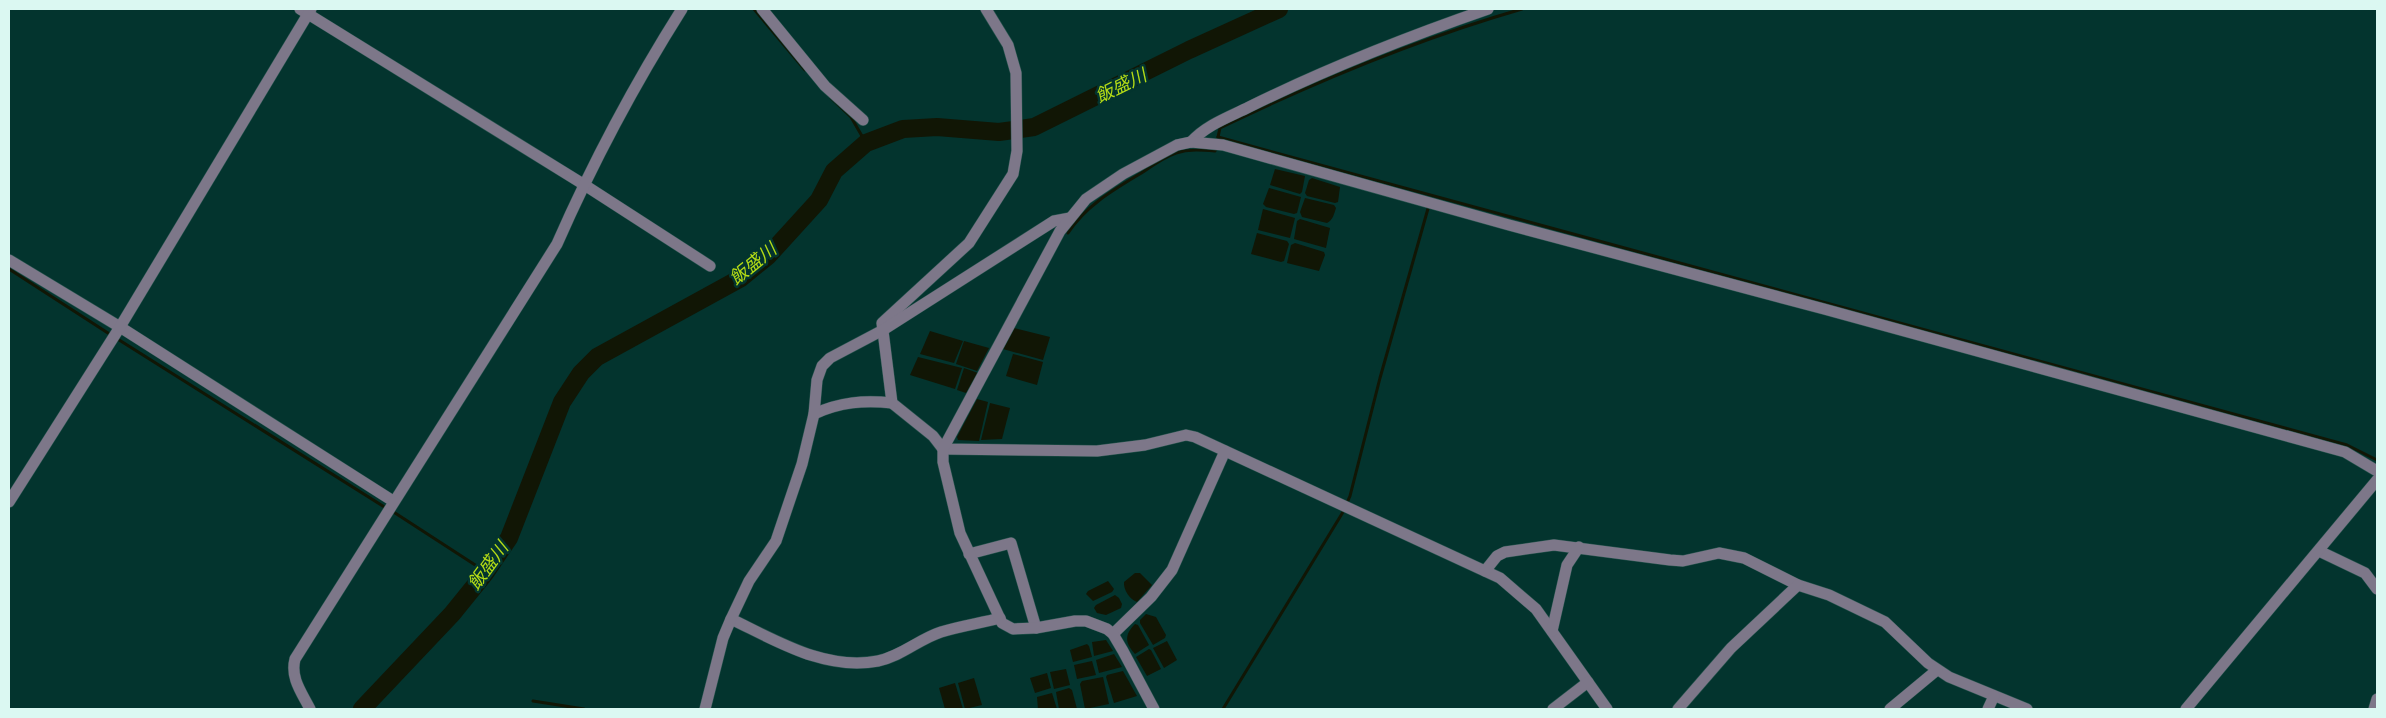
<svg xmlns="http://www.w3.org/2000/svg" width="2386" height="718" viewBox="0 0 2386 718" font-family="'DejaVu Sans','Noto Sans JP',sans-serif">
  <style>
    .water { fill: #111605 }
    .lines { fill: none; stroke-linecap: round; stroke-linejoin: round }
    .stream { stroke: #111605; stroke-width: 3 }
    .river { stroke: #111605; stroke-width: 18 }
    .minor-casing { stroke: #26534d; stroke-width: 12 }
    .minor { stroke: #7d7789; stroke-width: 11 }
    .labels { text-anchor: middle; stroke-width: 5; stroke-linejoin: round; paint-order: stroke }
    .water-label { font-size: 18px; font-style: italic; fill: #b4db16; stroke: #03342e }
  </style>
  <rect width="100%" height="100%" fill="#03342e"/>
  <g class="water">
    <polygon points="1275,169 1305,176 1302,192 1300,194 1270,185"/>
    <polygon points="1312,178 1340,187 1338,202 1335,203 1307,196 1305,193 1309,180"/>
    <polygon points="1269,188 1301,197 1297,213 1294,214 1266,207 1263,204"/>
    <path d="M1305 198 1334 205 1336 208C1334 214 1333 220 1327 223L1302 217 1300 212Z"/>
    <polygon points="1263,209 1295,218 1290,238 1258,230"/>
    <polygon points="1300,219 1330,228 1326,248 1294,239 1297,221"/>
    <polygon points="1257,233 1287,241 1289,244 1284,261 1281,262 1251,254"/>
    <polygon points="1295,243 1324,252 1325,255 1319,271 1287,263 1291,245"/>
    <polygon points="1014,328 1050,337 1043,360 1003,349"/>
    <polygon points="930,331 963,341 954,363 920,354"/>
    <polygon points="964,341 989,348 977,371 956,364"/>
    <polygon points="1013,354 1043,362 1037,385 1006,376"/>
    <polygon points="918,357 962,368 955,389 910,375"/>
    <polygon points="964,368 978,373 966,393 957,390"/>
    <polygon points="977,399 988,402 979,441 958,440 957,437"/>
    <polygon points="990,403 1010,408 1002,439 981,440"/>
    <path d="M1135 573H1140L1152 585 1137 602C1130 600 1123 589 1124 582Z"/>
    <polygon points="1108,581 1114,589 1112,592 1093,601 1086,594 1088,591"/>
    <polygon points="1115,595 1119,598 1122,604 1121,608 1106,615 1097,613 1094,608 1096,605"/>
    <polygon points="1146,614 1156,617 1166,635 1165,638 1153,645 1140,623 1140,620"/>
    <path d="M1135 624 1138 625 1149 645 1135 654C1125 643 1124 635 1135 624Z"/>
    <polygon points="1106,640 1113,651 1094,656 1092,642"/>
    <polygon points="1167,641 1177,660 1164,668 1153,648"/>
    <polygon points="1087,644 1089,646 1092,657 1073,662 1070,650"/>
    <polygon points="1149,649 1151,650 1161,669 1147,676 1136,657"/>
    <polygon points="1114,654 1122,667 1099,673 1096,660"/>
    <polygon points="1092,661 1096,675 1077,679 1074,665"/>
    <polygon points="1066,669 1070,685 1054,689 1050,672"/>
    <polygon points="1123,671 1137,696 1114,703 1106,677 1107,675"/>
    <polygon points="1047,673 1051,688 1035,693 1030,678"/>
    <polygon points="1103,677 1109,704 1085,709 1080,684 1082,681"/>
    <polygon points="974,678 982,705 965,709 958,683"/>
    <polygon points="955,683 963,709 945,709 939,688"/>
    <polygon points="1069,688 1072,690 1077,709 1059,709 1056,692"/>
    <polygon points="1052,693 1057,709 1038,709 1037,697"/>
  </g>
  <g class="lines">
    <g class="stream">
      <polyline points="754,9 805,70"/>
      <polyline points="831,98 851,117 866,143"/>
      <polyline points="1218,137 2347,445 2377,460"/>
      <path d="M1218 137 1220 128C1317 81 1418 39 1522 9"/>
      <path d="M1068 233C1086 205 1115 189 1143 172 1153 165 1164 157 1176 153 1189 149 1202 150 1215 151L1216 148"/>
      <polyline points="9,269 111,335"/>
      <polyline points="116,338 386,508"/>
      <polyline points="392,511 486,572"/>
      <polyline points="533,701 584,709"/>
      <polyline points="1223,709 1343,512 1350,496 1380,378 1429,205"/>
    </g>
    <polyline class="river" points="362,709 452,614 486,572 509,538 562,402 581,373 597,357 741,278 768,256 819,200 834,171 866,143 903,129 937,127 999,132 1034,127 1189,50 1279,9"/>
    <g class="minor-casing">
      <g id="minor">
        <polyline points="300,9 583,184 710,266"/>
        <polyline points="762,9 825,86 863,120"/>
        <polyline points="986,9 1008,45 1016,73 1017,151 1013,174 969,243 882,323 892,403 933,436 943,449 1097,451 1145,445 1186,435 1195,437 1500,578 1536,609 1607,709"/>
        <path d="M1191 142C1206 125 1229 117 1249 107 1326 69 1407 37 1488 9"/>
        <polyline points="9,260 120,327 393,501"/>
        <path d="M814 414C840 402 864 400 892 403"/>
        <polyline points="9,502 120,327 311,9"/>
        <polyline points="2319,551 2365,573 2377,589"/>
        <polyline points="969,554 1011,543 1036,628"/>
        <polyline points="1485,571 1497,556 1505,552 1554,545 1670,560 1683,561 1719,553 1744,558 1798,585 1829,595 1885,622 1928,663 1949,677 2027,709"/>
        <path d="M731 619C777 641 825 671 878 661 902 656 919 639 941 632 960 626 981 623 1000 618"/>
        <polyline points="1552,631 1567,565 1579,547"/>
        <polyline points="1113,634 1151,597 1172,570 1225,451"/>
        <path d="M310 709C302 693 290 678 295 659L557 244C593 162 634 85 682 9"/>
        <polyline points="705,709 723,638 731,619 749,581 776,541 802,464 814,414 817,380 822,366 830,358 883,330 1054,221 1070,218"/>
        <polyline points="1154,709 1123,651 1113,634 1107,629 1086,621 1075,621 1036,628 1013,629 1002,623 960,533 943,462 943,449 1060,231 1086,199 1123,174 1177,145 1191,142 1223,145 1509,225 1824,309 2345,452 2377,471"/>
        <polyline points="1553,709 1588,682"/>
        <polyline points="1678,709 1731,648 1798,585"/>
        <polyline points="1890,709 1937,670"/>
        <polyline points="1988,709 1994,696"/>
        <polyline points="2186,709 2377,480"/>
        <polyline points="2374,709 2377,699"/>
      </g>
    </g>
    <use href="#minor" class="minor"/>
  </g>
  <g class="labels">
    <g class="water-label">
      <text transform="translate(1121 86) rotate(-26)" y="6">飯盛川</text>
      <text transform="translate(753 264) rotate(-39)" y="6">飯盛川</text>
      <text transform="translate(488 566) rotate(-54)" y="6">飯盛川</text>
    </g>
  </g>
  <rect width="2386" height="718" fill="none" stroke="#dbf8f2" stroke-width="20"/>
</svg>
